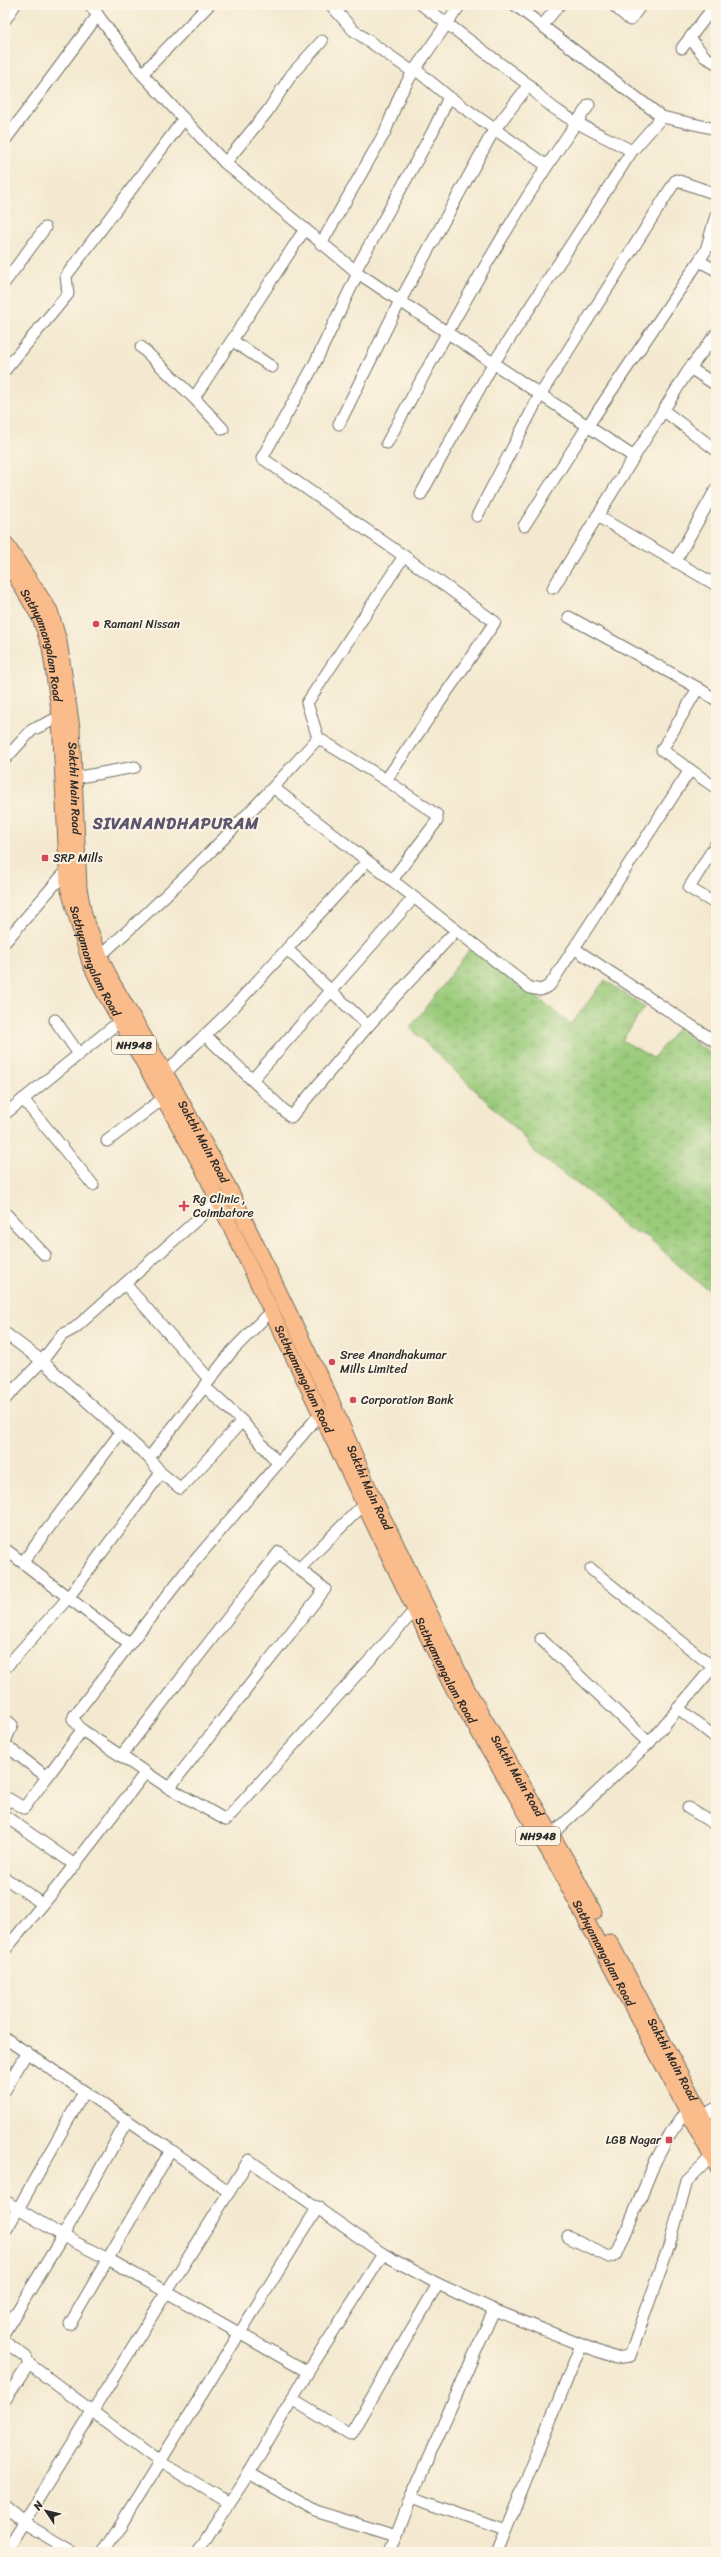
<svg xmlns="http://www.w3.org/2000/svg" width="721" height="2557" viewBox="0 0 721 2557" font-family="Sriracha,sans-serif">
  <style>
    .wetland { fill: url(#wetland-marsh); stroke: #627b52 }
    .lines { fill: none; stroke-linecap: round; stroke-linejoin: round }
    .minor-casing { stroke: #716e65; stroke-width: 13 }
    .highway-casing { stroke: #716e65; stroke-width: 17 }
    .minor { stroke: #fff; stroke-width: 11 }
    .highway { stroke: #f9bc8a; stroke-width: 15 }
    .poi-dot { fill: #d1495b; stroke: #fcf5e5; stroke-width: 1.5 }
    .labels { text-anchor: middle; stroke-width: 4; stroke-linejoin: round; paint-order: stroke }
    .shield { fill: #fcf5e5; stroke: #6a6863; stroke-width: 1 }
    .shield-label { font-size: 11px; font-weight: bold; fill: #2b2b2b }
    .poi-label { font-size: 12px; fill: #2b2b2b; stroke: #fcf5e5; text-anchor: start }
    .street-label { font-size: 12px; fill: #2b2b2b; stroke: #fcf5e5 }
    .district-label { font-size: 16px; font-weight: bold; letter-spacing: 1px; fill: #5b556f; stroke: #fcf5e5 }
  </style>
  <defs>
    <pattern id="wetland-marsh" width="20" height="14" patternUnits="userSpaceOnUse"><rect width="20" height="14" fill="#9acb7a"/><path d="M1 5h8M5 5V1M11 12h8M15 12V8" fill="none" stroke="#85ae6a"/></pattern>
  </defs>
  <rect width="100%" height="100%" fill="#fcf5e5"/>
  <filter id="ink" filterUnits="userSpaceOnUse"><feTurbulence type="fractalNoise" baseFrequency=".025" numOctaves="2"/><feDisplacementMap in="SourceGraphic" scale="8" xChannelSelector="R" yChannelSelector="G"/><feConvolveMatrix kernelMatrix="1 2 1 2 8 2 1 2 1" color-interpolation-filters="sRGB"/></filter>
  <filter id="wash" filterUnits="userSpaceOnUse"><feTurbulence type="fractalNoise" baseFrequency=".012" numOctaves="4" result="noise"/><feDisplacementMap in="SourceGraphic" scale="16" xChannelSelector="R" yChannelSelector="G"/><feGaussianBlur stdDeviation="0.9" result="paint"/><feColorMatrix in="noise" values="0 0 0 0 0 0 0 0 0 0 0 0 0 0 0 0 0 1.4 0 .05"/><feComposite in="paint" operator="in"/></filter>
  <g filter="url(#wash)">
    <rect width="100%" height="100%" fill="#f4e9d0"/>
    <polygon class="wetland" points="472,946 571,1024 605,980 645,1007 622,1040 653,1058 679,1027 695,1043 716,1056 716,1295 688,1274 648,1237 625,1228 591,1194 536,1153 519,1132 410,1028"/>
  </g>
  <g filter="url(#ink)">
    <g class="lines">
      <g class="minor-casing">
        <g id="minor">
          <polyline points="90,5 142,74"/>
          <polyline points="331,5 353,30 413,72 460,5"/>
          <polyline points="613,5 630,20 641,5"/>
          <polyline points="5,20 15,5"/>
          <polyline points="542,26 559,5"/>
          <polyline points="690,38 705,57 716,63"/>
          <polyline points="682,48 715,5"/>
          <polyline points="415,69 449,97 547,166"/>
          <path d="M529 85C555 117 597 132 632 151"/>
          <polyline points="662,117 716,129"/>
          <polyline points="5,140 98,15"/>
          <polyline points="225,163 267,112 292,74 322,41"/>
          <polyline points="716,215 706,250 699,261 716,270"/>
          <polyline points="321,244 385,132 400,95 413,72"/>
          <polyline points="355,271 432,133 449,97"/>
          <polyline points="358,273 634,457 690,368 716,385"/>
          <polyline points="5,282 45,228"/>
          <polyline points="233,341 272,367"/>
          <polyline points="141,347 194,398 305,229"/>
          <polyline points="690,368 716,334"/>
          <polyline points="5,370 68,294 66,276 184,119"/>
          <polyline points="194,398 223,429"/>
          <polyline points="664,411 716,450"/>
          <polyline points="339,424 400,301 494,130 529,85 422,5"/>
          <path d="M387 443C449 328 512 212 589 105"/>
          <polyline points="421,494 493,364 632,151 662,117 515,5"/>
          <polyline points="477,516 540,395 676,180 716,194"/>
          <polyline points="597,516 716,585"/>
          <polyline points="524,526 587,427 699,261"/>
          <polyline points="675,562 716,489"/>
          <polyline points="553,588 634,457"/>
          <polyline points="569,617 698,688"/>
          <polyline points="716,700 698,688 662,750 716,788"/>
          <polyline points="318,738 386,780 495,622 404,556"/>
          <polyline points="5,759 32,730 60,717"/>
          <polyline points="74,778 135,767"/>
          <polyline points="386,780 437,815 437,821 392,880"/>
          <polyline points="274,788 530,988 541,990 550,985 690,770"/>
          <polyline points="716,844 689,888 716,904"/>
          <polyline points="5,942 67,870"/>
          <polyline points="287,949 368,1026"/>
          <polyline points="575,949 716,1042"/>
          <path d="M100 956C177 887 249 816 318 738L307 703 404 556 262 458 313 367 358 273 225 163 142 74 209 5"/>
          <polyline points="55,1020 79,1054"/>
          <polyline points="205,1035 291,1117 368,1026 450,937"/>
          <polyline points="165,1073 230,1011 361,868"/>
          <polyline points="252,1080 409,903"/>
          <polyline points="23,1099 93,1185"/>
          <polyline points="5,1114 120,1021"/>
          <polyline points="107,1141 165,1097"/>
          <polyline points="5,1213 45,1255"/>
          <polyline points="125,1284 210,1380"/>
          <polyline points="5,1333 42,1361 121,1432 23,1562"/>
          <polyline points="205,1387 242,1421 278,1463"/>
          <polyline points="5,1399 42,1361 62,1335 75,1328 218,1201"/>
          <polyline points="121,1432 149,1458"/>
          <polyline points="161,1473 180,1488 188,1481 242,1421"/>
          <polyline points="5,1549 129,1644"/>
          <polyline points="541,1639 649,1743"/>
          <polyline points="6,1667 68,1598 161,1473 149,1458 232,1351 272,1310"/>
          <polyline points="678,1708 716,1738"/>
          <polyline points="5,1719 12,1725 5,1742"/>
          <polyline points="82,1730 73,1719 74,1716 187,1570 321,1413"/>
          <polyline points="5,1745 47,1777 82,1730 169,1788 226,1820 415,1610"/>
          <polyline points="121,1756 279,1552 299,1569"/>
          <polyline points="169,1788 325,1589 299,1569 364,1504"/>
          <polyline points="5,1804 9,1799 24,1808 47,1777"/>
          <polyline points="688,1808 716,1825"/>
          <polyline points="5,1816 75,1865"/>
          <polyline points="552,1835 649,1743 713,1667 591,1569"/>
          <polyline points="5,1878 43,1904"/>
          <polyline points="5,1950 58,1886 146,1772"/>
          <polyline points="5,2038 171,2150 229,2192 249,2160 383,2254 438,2284 494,2310 615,2358 630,2356 670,2243 687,2181 711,2157 716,2155"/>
          <polyline points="5,2090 27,2052"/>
          <polyline points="703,2116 716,2108"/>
          <polyline points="5,2201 63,2236 108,2259 308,2372"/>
          <polyline points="5,2232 84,2092"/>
          <polyline points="568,2237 609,2257 617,2254 655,2162 670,2134 686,2111"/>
          <polyline points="70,2324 171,2150"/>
          <polyline points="5,2331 63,2236 127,2121"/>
          <polyline points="5,2342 26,2357 29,2364"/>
          <polyline points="5,2400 29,2364 160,2462 228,2502"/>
          <polyline points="293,2400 350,2435 438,2284"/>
          <polyline points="249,2473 315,2511 396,2536"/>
          <polyline points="411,2497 505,2530"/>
          <polyline points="5,2507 24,2523 73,2552"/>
          <polyline points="5,2552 229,2192"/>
          <polyline points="104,2552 318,2207"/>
          <polyline points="197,2552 249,2473 308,2372 383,2254"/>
          <polyline points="390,2552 411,2497 494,2310"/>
          <polyline points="497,2552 581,2345"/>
        </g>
      </g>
      <g class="highway-casing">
        <g id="highway">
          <path id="s1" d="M5 543 50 611 59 641 72 728 79 888 84 915 100 956 112 982 174 1088 230 1190 331 1400 371 1493 467 1689 567 1861 594 1912"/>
          <path id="s2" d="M5 558 40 618 50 647 60 717 68 887 90 963 103 990 203 1169 450 1683 559 1869 716 2165"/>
          <path id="s3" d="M610 1942 716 2141"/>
        </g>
      </g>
      <use href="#minor" class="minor"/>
      <use href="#highway" class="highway"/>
    </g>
  </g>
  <g class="poi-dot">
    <circle cx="96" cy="624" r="4"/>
    <rect x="41" y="854" width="8" height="8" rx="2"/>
    <path d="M182 1200h4v4h4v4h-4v4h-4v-4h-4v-4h4z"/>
    <circle cx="332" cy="1362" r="4"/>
    <circle cx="353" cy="1400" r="4"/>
    <rect x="665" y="2136" width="8" height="8" rx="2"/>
  </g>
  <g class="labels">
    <g class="shield">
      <rect x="112" y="1036" width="44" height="18" rx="3"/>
      <rect x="516" y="1827" width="44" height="18" rx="3"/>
    </g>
    <g class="shield-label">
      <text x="134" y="1049">NH948</text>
      <text x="538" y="1840">NH948</text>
    </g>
    <g class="poi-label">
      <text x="104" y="628">Ramani Nissan</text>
      <text x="53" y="862">SRP Mills</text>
      <text x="193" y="1203">Rg Clinic ,<tspan x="193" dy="14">Coimbatore</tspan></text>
      <text x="340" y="1359">Sree Anandhakumar<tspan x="340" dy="14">Mills Limited</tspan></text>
      <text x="361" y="1404">Corporation Bank</text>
      <text x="661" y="2144" text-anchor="end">LGB Nagar</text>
    </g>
    <g class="street-label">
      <text dy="4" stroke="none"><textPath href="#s2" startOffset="96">Sathyamangalam Road</textPath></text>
      <text dy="4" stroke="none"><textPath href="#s1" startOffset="261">Sakthi Main Road</textPath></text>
      <text dy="4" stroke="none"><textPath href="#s2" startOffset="420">Sathyamangalam Road</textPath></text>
      <text dy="4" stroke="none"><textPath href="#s1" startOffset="645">Sakthi Main Road</textPath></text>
      <text dy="4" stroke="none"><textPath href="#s2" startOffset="888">Sathyamangalam Road</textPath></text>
      <text dy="4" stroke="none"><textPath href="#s1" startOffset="1029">Sakthi Main Road</textPath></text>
      <text dy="4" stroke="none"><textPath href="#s2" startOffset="1212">Sathyamangalam Road</textPath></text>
      <text dy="4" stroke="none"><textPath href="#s1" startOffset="1353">Sakthi Main Road</textPath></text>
      <text dy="4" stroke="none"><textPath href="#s2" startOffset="1536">Sathyamangalam Road</textPath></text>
      <text dy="4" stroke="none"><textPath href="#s3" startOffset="133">Sakthi Main Road</textPath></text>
    </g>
    <g class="district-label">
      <text x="176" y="829">SIVANANDHAPURAM</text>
    </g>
  </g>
  <rect width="721" height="2557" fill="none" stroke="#fcf5e5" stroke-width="20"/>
  <g transform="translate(46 2511) rotate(305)" stroke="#fcf5e5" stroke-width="3" paint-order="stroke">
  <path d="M0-3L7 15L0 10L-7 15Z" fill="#2b2b2b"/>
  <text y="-6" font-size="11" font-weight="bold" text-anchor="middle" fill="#2b2b2b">N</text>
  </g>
</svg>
